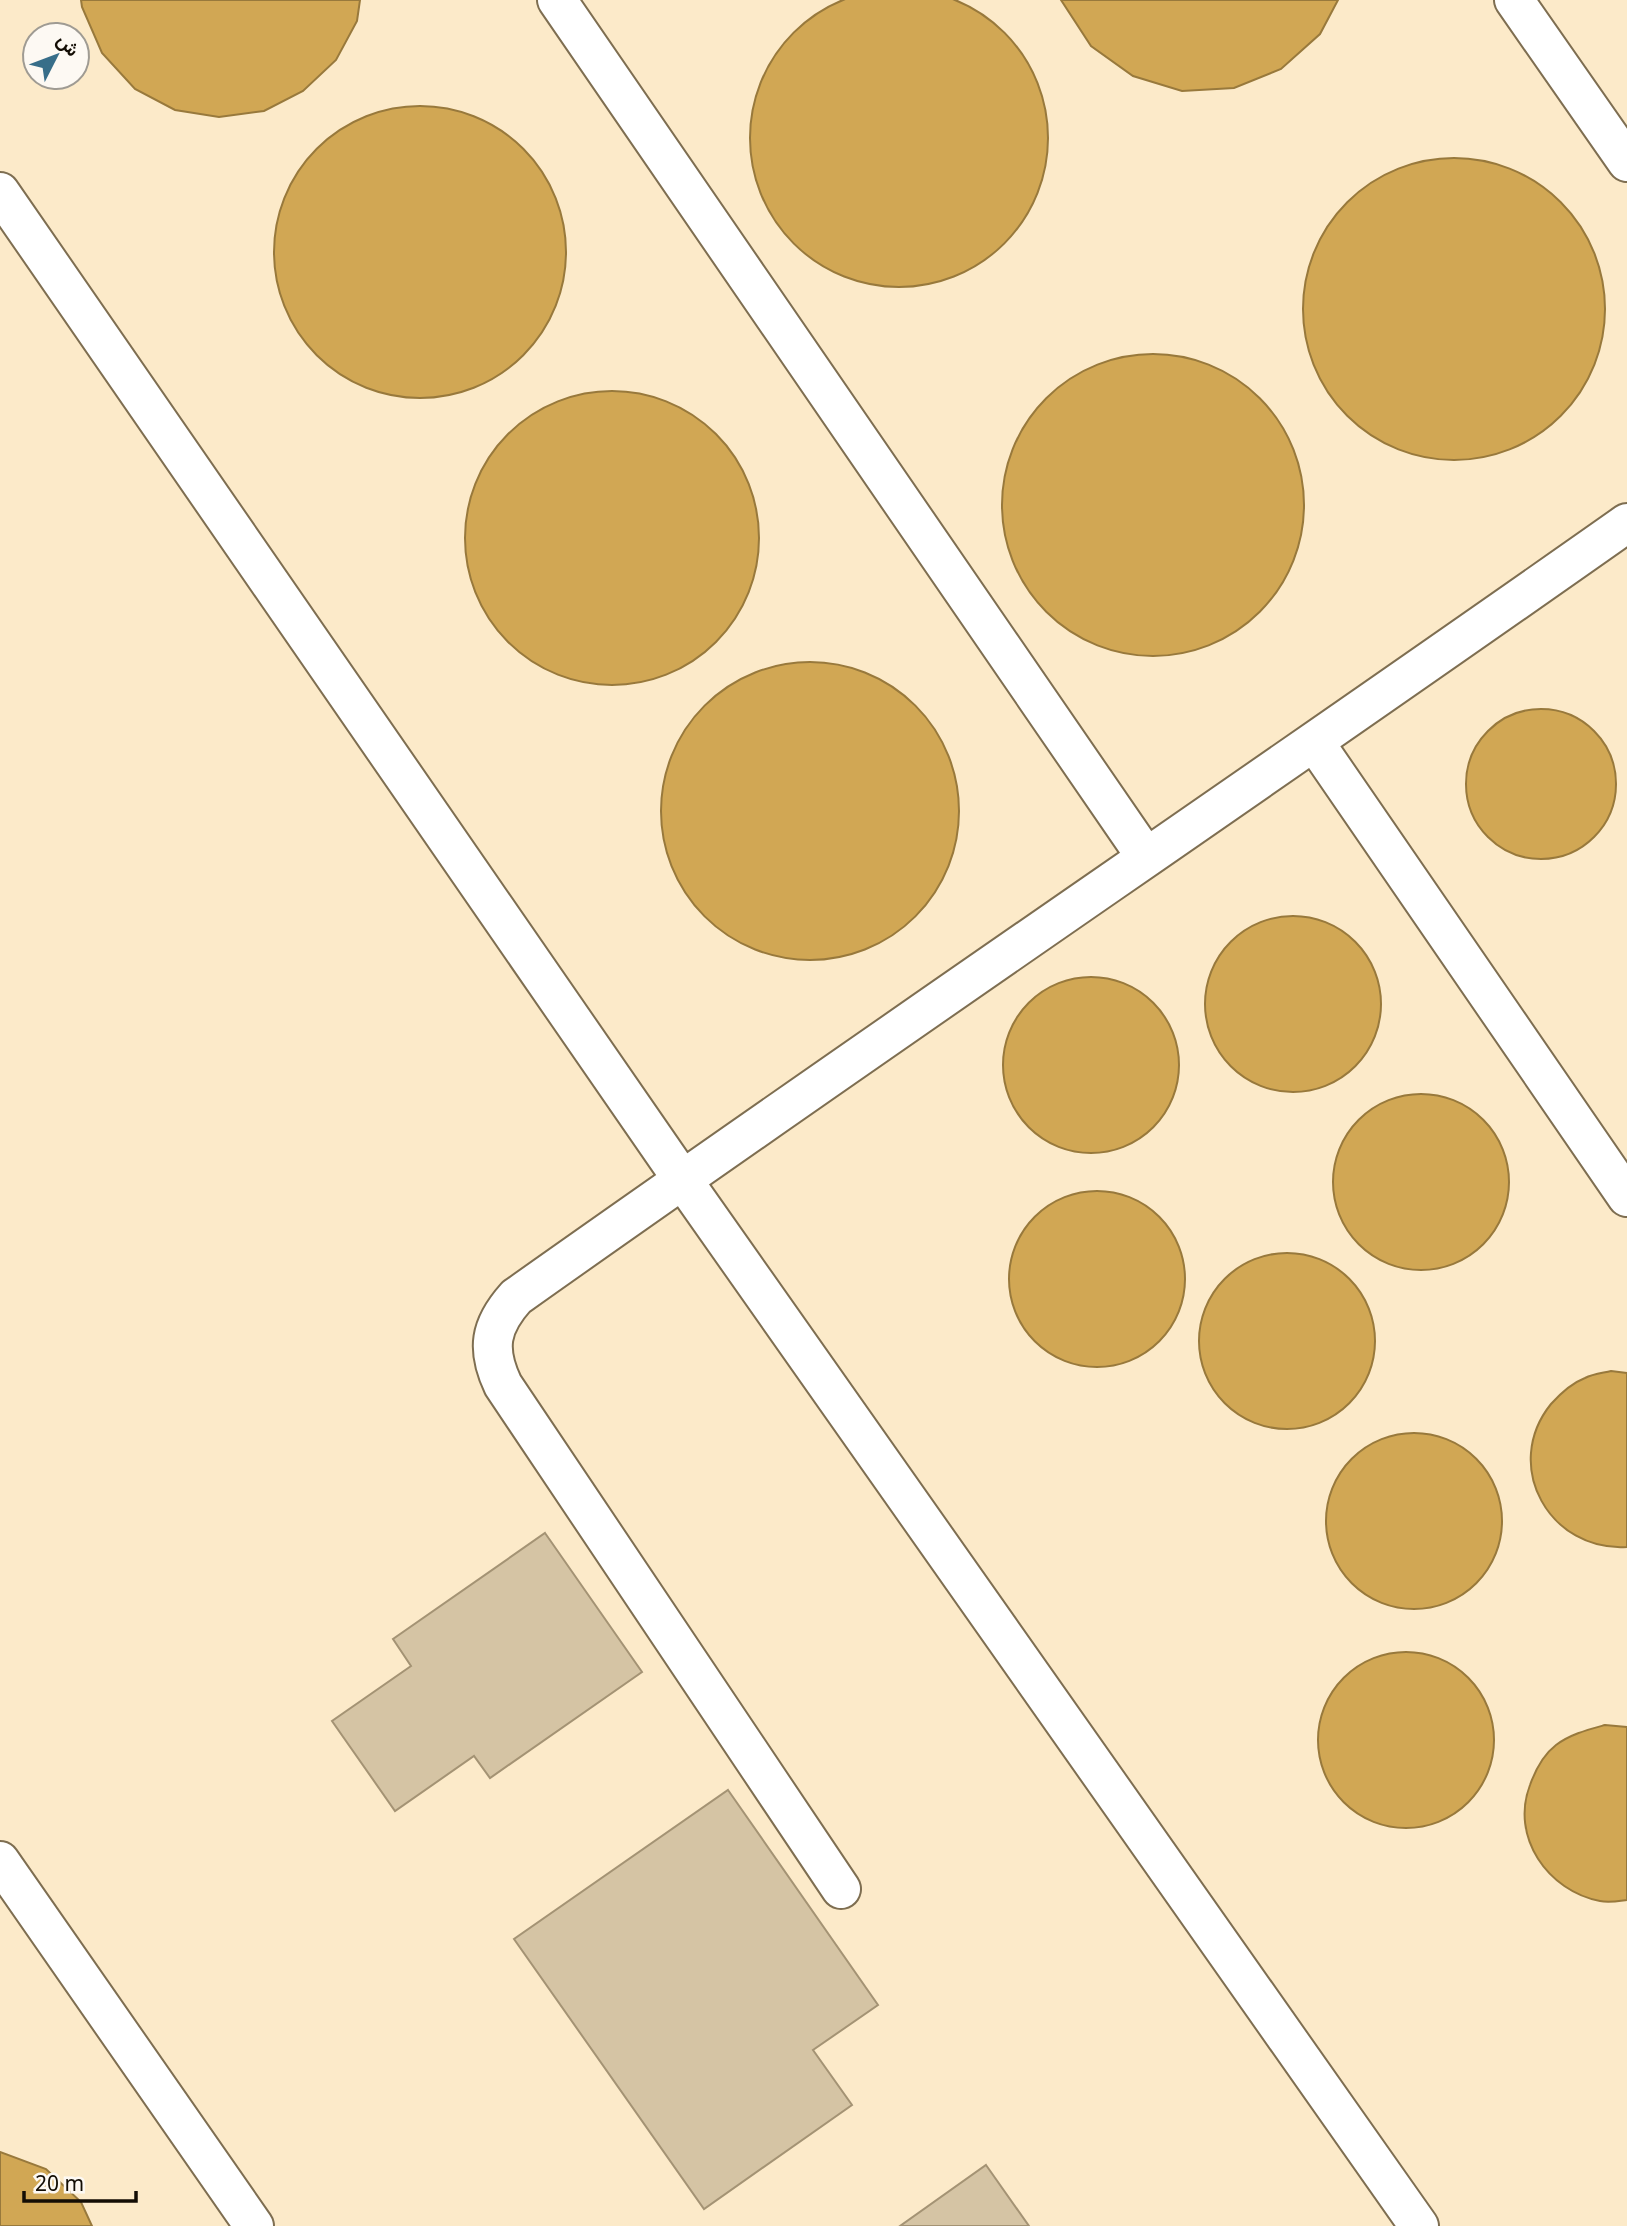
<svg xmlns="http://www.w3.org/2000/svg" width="1627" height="2226" viewBox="0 0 1627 2226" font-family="'Noto Sans',Vazirmatn,sans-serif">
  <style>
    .water { fill: #d1a754; stroke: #98793c; stroke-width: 2 }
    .building { fill: #d5c4a4; stroke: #a49374; stroke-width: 2 }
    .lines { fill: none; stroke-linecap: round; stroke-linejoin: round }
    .minor-casing { stroke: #7e6e51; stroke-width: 42 }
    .minor { stroke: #fff; stroke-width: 38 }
  </style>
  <rect width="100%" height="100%" fill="#fceac9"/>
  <g class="water">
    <circle cx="899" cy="138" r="149"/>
    <polygon points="81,0 360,0 357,21 336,60 303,91 264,111 219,117 175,110 135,89 102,53 82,7"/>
    <polygon points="1061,0 1338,0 1320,34 1281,69 1234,88 1182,91 1133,76 1091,46"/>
    <circle cx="420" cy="252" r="146"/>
    <circle cx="1454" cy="309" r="151"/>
    <circle cx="1153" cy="505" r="151"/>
    <circle cx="612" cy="538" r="147"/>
    <circle cx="810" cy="811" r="149"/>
    <circle cx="1541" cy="784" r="75"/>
    <circle cx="1293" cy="1004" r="88"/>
    <circle cx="1091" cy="1065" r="88"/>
    <circle cx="1421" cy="1182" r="88"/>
    <circle cx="1097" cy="1279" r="88"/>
    <circle cx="1287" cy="1341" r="88"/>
    <path d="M1611 1371 1627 1373V1547C1550 1552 1501 1466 1551 1404 1560 1394 1572 1383 1585 1378 1593 1374 1603 1373 1611 1371Z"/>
    <circle cx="1414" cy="1521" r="88"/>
    <circle cx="1406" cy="1740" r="88"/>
    <path d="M1605 1725 1627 1727V1900C1619 1901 1609 1903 1600 1901 1548 1891 1510 1837 1530 1785 1535 1771 1543 1755 1556 1745 1571 1734 1587 1730 1605 1725Z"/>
    <polygon points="0,2152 46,2169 81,2202 92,2226 0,2226"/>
  </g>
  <g class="building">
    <polygon points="545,1533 642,1672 490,1778 474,1756 395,1811 332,1721 411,1666 393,1639"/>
    <polygon points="728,1790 878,2005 813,2050 852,2105 704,2209 514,1939"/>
    <polygon points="986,2165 1029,2226 900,2226"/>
  </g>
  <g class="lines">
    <g class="minor-casing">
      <g id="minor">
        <polyline points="557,0 1146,857"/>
        <polyline points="1514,0 1627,162"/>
        <polyline points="0,192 682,1179 1419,2226"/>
        <polyline points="1315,743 1627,1197"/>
        <polyline points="0,1861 254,2226"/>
        <path d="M841 1889 503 1385C486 1349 490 1326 516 1297 884 1036 1258 783 1627 523"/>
      </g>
    </g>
    <use href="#minor" class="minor"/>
  </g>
  <g transform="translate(56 56) rotate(48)"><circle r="33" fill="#fdf9f3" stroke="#9f9b93" stroke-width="2"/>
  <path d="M0-5L12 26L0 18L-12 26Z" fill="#386e89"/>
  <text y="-10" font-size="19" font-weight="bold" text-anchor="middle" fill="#130d04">ش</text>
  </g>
  <path d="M24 2191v10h112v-10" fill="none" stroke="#130d04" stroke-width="3.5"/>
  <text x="35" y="2191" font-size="21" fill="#130d04" stroke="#fdf9f3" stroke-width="5" paint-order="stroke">20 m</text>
</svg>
